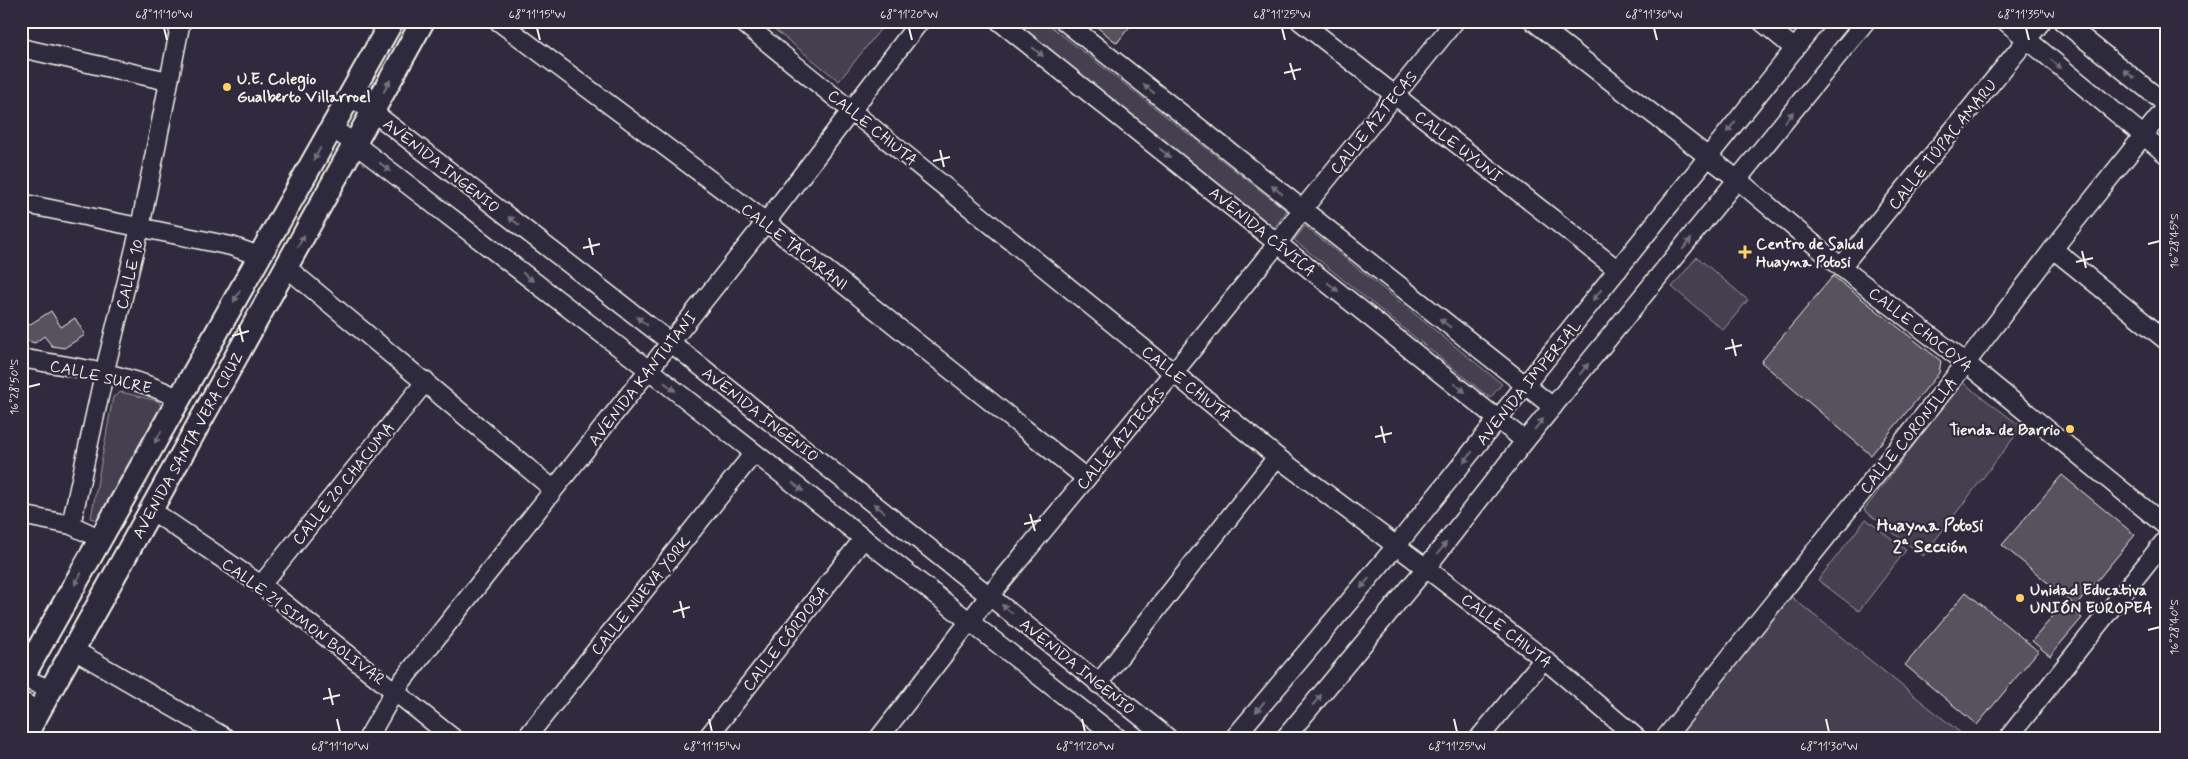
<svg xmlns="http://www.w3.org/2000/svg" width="2188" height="759" viewBox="0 0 2188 759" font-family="Mynerve,sans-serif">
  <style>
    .green { fill: #454050; stroke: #9c989c }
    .building { fill: #56525f; stroke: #f4f1e8 }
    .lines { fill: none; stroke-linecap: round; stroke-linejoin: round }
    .minor-casing { stroke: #f4f1e8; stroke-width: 21 }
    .major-casing { stroke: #f4f1e8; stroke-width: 26 }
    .minor { stroke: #2f2a3d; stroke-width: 18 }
    .major { stroke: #2f2a3d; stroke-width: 22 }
    .oneway { fill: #747079 }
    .ticks { fill: none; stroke: #f4f1e8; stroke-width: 2 }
    .poi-dot { fill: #ffd166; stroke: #2f2a3d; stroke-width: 2 }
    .labels { text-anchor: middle; stroke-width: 4.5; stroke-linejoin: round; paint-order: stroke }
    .poi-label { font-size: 16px; font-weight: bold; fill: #f4f1e8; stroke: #2f2a3d; text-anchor: start }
    .street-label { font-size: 16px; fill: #f4f1e8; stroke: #2f2a3d }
    .neighbourhood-label { font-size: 18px; font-weight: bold; fill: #f4f1e8; stroke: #2f2a3d }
    .neatline { fill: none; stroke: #f4f1e8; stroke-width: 2 }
    .ticks-label { font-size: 12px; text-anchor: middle; fill: #f4f1e8 }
  </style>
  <rect width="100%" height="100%" fill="#2f2a3d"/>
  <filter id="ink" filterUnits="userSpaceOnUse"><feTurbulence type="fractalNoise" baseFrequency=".02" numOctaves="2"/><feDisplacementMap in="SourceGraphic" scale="10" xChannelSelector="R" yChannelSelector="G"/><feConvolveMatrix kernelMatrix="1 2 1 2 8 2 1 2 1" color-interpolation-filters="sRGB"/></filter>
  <g filter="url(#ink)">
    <g class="green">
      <polygon points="764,21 887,21 839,81"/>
      <polygon points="1009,21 1044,21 1287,211 1274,228"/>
      <polygon points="1305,226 1502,384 1490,398 1294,240"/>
      <polygon points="1697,257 1748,300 1723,330 1672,287"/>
      <polygon points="1962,382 2022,427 1923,556 1864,510"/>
      <polygon points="121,392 158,401 163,409 98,520 91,518 113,397"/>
      <polygon points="1866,519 1906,550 1859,611 1818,580"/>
      <polygon points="1789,595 1967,738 1676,738"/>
    </g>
    <g class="building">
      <polygon points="1089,21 1134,21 1117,43"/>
      <polygon points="1833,276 1941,361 1939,373 1871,455 1761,362"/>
      <polygon points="51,311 61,327 75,318 85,335 64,348 52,346 44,336 35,343 25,340 21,330"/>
      <polygon points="2062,475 2135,535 2076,606 2002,545"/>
      <polygon points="1966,592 2038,651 1977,725 1905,665"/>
      <polygon points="2064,603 2082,618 2050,656 2032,641"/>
    </g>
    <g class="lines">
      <g class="minor-casing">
        <g id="minor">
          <polyline points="498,21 766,222 1086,478"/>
          <polyline points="741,21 1277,457 1426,568 1544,659 1637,738"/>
          <polyline points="999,21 1525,441"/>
          <polyline points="1064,21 1553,407"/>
          <polyline points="1300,21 1618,270"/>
          <polyline points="1533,21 1738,180 1841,267 1966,363 2167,527"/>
          <polyline points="1761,21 1795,49"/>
          <polyline points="2005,21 2167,155"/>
          <polyline points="2062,21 2167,105"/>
          <polyline points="21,48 168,81"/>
          <polyline points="350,96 373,112 670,342 1168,738"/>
          <polyline points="332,128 355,144 649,370 1118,738"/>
          <polyline points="21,203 231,246 248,252 259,258"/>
          <polyline points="2053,249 2167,341"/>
          <polyline points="286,267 553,489"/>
          <polyline points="1841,267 2042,21"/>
          <path d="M21 358C73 368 132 373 179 399"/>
          <polyline points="151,510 261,585 453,738"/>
          <polyline points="21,515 71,525 101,539"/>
          <polyline points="71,525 104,374 140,228 181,21"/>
          <polyline points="261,585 426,381"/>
          <polyline points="74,650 226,738"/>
          <polyline points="21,677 51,690"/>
          <polyline points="1098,684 1277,457"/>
          <polyline points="21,701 39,711"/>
          <polyline points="368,738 395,690 766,222 920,21"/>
          <polyline points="526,738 754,453"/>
          <polyline points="707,738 864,538"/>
          <polyline points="879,738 990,595 1174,372 1278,243 1302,210 1455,21"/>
          <polyline points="1234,738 1397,545 1817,21"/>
          <polyline points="1285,738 1426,568 1525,441 1866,21"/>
          <polyline points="1479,738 1544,659"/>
          <polyline points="1665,738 1966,363 2053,249 2167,106"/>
          <polyline points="2008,738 2167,538"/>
        </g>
      </g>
      <g class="major-casing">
        <g id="major">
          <polyline points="21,680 392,21"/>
          <polyline points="24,738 423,21"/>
        </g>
      </g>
      <use href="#minor" class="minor"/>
      <use href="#major" class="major"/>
    </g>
    <defs><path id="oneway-solid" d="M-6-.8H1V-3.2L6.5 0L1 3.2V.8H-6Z" transform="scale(1.25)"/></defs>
    <g class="oneway">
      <use href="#oneway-solid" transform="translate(1038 52) rotate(39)"/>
      <use href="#oneway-solid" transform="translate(2056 64) rotate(40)"/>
      <use href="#oneway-solid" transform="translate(2129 74) rotate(-142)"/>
      <use href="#oneway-solid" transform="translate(387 86) rotate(-61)"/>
      <use href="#oneway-solid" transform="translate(1149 89) rotate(-142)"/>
      <use href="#oneway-solid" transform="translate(1789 117) rotate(-51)"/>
      <use href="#oneway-solid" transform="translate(1731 127) rotate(129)"/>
      <use href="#oneway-solid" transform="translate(1165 153) rotate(39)"/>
      <use href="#oneway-solid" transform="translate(317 154) rotate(119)"/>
      <use href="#oneway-solid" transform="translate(385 167) rotate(38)"/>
      <use href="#oneway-solid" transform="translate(1277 190) rotate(-142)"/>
      <use href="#oneway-solid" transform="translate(514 221) rotate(-142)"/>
      <use href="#oneway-solid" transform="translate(301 241) rotate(-61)"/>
      <use href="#oneway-solid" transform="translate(1687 244) rotate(-51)"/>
      <use href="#oneway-solid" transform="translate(528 277) rotate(38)"/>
      <use href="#oneway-solid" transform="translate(1333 287) rotate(39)"/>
      <use href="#oneway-solid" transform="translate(1597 295) rotate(129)"/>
      <use href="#oneway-solid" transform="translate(237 296) rotate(119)"/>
      <use href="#oneway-solid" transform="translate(642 321) rotate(-142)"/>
      <use href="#oneway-solid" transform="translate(1445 323) rotate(-142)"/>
      <use href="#oneway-solid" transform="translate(1584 369) rotate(-51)"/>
      <use href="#oneway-solid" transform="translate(670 387) rotate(38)"/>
      <use href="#oneway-solid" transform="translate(1460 388) rotate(39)"/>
      <use href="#oneway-solid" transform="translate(1539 424) rotate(-51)"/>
      <use href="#oneway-solid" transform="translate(158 437) rotate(119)"/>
      <use href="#oneway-solid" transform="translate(1468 457) rotate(129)"/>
      <use href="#oneway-solid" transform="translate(798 487) rotate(38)"/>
      <use href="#oneway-solid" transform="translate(879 508) rotate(-142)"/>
      <use href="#oneway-solid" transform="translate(1442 548) rotate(-52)"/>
      <use href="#oneway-solid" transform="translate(78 579) rotate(119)"/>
      <use href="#oneway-solid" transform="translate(1365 583) rotate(130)"/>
      <use href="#oneway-solid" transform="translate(1007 609) rotate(-141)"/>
      <use href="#oneway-solid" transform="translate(1317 700) rotate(-50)"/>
      <use href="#oneway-solid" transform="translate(1260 707) rotate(130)"/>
    </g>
  </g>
  <path class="ticks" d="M164 28 167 40M537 28 540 40M909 28 912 40M1282 28 1285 40M1654 28 1657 40M2026 28 2029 40M1290 63 1295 80M1284 73 1301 69M940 150 944 167M933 161 950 157M589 238 593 255M2148 244 2160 241M583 248 600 244M2082 251 2086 268M2076 262 2093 258M239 325 243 342M232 336 249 331M1732 339 1736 356M1725 349 1742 345M28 387 40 384M1381 426 1385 443M1375 437 1392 433M1030 514 1035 531M1024 524 1041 520M680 601 684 618M673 612 690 607M2148 630 2160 627M329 688 333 705M323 699 340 695M337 719 340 732M709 719 712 732M1082 719 1085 732M1454 719 1457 732M1826 719 1829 732"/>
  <g class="poi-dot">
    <circle cx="227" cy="87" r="5"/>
    <path d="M1742.5 244.5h5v5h5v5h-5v5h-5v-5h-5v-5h5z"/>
    <circle cx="2070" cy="429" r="5"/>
    <circle cx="2020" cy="598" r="5"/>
  </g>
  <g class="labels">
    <g class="poi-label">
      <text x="237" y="84">U.E. Colegio<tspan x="237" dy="18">Gualberto Villarroel</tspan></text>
      <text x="1756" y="249">Centro de Salud<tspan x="1756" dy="18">Huayna Potosi</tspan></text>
      <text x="2060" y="435" text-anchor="end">Tienda de Barrio</text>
      <text x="2030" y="595">Unidad Educativa<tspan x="2030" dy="18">UNIÓN EUROPEA</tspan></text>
    </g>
    <g class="street-label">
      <text transform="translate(1373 122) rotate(-51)" y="6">CALLE AZTECAS</text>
      <text transform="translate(873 127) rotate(39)" y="6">CALLE CHIUTA</text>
      <text transform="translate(1942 144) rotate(-51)" y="6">CALLE TÚPAC AMARU</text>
      <text transform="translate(1459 146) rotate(38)" y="6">CALLE UYUNI</text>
      <text transform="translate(442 165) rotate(38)" y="6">AVENIDA INGENIO</text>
      <text transform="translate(1263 231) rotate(39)" y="6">AVENIDA CÍVICA</text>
      <text transform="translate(795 246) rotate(38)" y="6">CALLE TACARANI</text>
      <text transform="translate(129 274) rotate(-76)" y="6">CALLE 10</text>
      <text transform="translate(1921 329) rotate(38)" y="6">CALLE CHOCOYA</text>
      <text transform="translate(101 376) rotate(13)" y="6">CALLE SUCRE</text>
      <text transform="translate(642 378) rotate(-52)" y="6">AVENIDA KANTUTANI</text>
      <text transform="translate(1528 382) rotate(-51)" y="6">AVENIDA IMPERIAL</text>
      <text transform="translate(1187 383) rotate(39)" y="6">CALLE CHIUTA</text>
      <text transform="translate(761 414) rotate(38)" y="6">AVENIDA INGENIO</text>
      <text transform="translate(1908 435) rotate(-51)" y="6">CALLE CORONILLA</text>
      <text transform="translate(1120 438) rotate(-50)" y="6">CALLE AZTECAS</text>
      <text transform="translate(187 445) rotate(-61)" y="6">AVENIDA SANTA VERA CRUZ</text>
      <text transform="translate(343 483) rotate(-51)" y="6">CALLE 20 CHACUMA</text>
      <text transform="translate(640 595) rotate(-51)" y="6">CALLE NUEVA YORK</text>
      <text transform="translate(304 621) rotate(37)" y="6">CALLE 21 SIMON BOLIVAR</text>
      <text transform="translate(1507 630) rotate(38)" y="6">CALLE CHIUTA</text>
      <text transform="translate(785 638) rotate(-52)" y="6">CALLE CÓRDOBA</text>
      <text transform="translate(1078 666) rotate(39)" y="6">AVENIDA INGENIO</text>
    </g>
    <g class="neighbourhood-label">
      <text x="1930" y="531">Huayna Potosi<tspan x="1930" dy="21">2ª Sección</tspan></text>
    </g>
  </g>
  <rect width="2188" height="759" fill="none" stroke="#2f2a3d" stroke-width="55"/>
  <rect x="28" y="28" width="2132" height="704" class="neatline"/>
  <g class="ticks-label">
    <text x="164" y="18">68°11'10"W</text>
    <text x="537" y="18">68°11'15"W</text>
    <text x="909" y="18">68°11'20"W</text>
    <text x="1282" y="18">68°11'25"W</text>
    <text x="1654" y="18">68°11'30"W</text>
    <text x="2026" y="18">68°11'35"W</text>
    <text transform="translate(2174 241) rotate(-90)" y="4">16°28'45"S</text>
    <text transform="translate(14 387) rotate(-90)" y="4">16°28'50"S</text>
    <text transform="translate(2174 627) rotate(-90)" y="4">16°28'40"S</text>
    <text x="340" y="750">68°11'10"W</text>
    <text x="712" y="750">68°11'15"W</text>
    <text x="1085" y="750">68°11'20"W</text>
    <text x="1457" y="750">68°11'25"W</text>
    <text x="1829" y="750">68°11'30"W</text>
  </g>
</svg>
